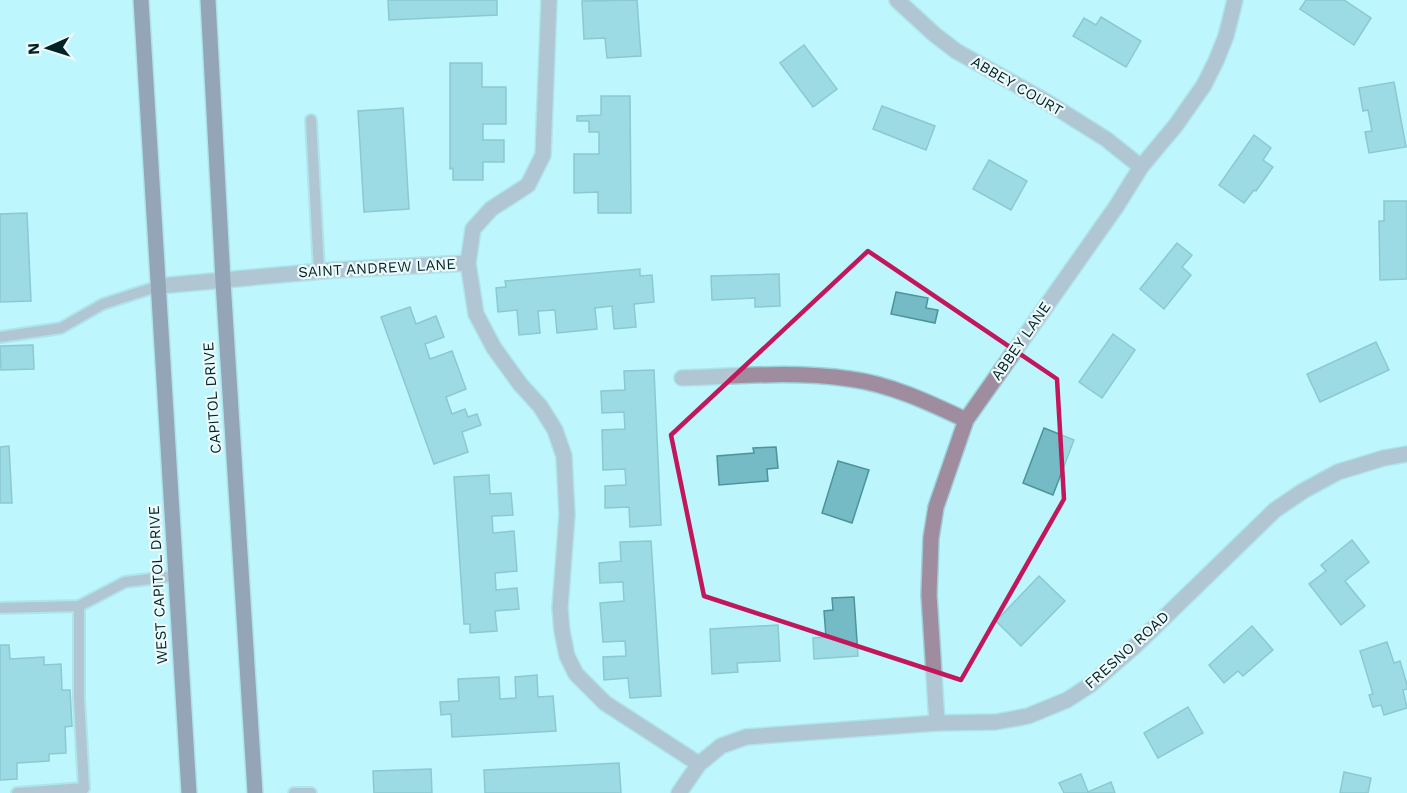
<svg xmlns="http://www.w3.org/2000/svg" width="1407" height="793" viewBox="0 0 1407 793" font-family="'Work Sans',sans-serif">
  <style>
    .building { fill: #74bbc5; stroke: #4c939c; stroke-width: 1.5 }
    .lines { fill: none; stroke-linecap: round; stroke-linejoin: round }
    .lane-casing { stroke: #9ccfd6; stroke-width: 14 }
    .street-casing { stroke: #9ccfd6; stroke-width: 18 }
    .primary-casing { stroke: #9ccfd6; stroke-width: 18 }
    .lane { stroke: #9f8d9f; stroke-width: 10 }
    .street { stroke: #9f8d9f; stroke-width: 15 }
    .primary { stroke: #614361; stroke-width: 15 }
    .marked { fill: none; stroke: #c2185b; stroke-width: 4.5; stroke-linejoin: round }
    .labels { text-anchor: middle; stroke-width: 4.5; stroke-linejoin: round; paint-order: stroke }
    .street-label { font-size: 15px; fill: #032225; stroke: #ecfafc }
  </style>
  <rect width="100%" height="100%" fill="#bdf5fd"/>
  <g class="building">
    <polygon points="388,0 497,0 497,15 389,20"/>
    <polygon points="637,0 641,56 607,58 605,38 584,39 582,1"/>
    <polygon points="1306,0 1344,0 1371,18 1354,45 1300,9"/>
    <polygon points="1101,17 1141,41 1126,67 1073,36 1084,18 1096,25"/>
    <polygon points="804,45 837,89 813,107 780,63"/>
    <polygon points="450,63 482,63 482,87 506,87 506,124 483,124 483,140 504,140 504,162 483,162 483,180 453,180 453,168 450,169"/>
    <polygon points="1394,82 1406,147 1369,153 1365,132 1372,131 1368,110 1363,111 1359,88"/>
    <polygon points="601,96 630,96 631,213 598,213 598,192 574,193 574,154 599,154 599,132 589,132 589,121 577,121 577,116 601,115"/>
    <polygon points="882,106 935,126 926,150 873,129"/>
    <polygon points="403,108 409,209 364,212 358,111"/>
    <polygon points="1254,135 1271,148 1263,160 1273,167 1256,191 1254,190 1244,203 1219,185"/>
    <polygon points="989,160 1027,181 1011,210 973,189"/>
    <polygon points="1384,201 1407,201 1407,279 1380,280 1379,221 1384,221"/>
    <polygon points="27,213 31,301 0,302 0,214"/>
    <polygon points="1177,243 1192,255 1182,267 1191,275 1164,309 1140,289"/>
    <polygon points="640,269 640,276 652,275 654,302 634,304 636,327 614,329 612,306 595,308 597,329 557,333 555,310 538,311 540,333 519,335 517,310 498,312 496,288 506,287 505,281"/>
    <polygon points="779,274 780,306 755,307 755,298 712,300 711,276"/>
    <polygon points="896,292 928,298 926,308 938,310 935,323 891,314"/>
    <polygon points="410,307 416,324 436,316 444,337 425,344 430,359 452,351 466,389 446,397 452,414 465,409 468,417 477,414 481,425 462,432 468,452 434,464 381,317"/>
    <polygon points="1113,334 1135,350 1102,398 1079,382"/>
    <polygon points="1376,342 1389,370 1320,402 1307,374"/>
    <polygon points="33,345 34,369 1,370 0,346"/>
    <polygon points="654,370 661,525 630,527 629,507 605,508 605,486 626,485 625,469 603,470 602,430 625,429 624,412 602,413 601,391 625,390 624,371"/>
    <polygon points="1044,428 1074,440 1053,495 1023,483"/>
    <polygon points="9,446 12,503 0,503 0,447"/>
    <polygon points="776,447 778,468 767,469 768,481 719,485 717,456 754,453 753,448"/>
    <polygon points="838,461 869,470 852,523 822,513"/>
    <polygon points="489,475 490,494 511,493 513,515 492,516 493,533 514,531 517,571 495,573 496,590 517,588 519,609 495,611 497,631 470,633 470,624 464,624 454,477"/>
    <polygon points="1352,540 1369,562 1345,581 1365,606 1341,625 1309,584 1326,571 1321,565"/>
    <polygon points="651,541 661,696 630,698 628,678 604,680 603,657 626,656 625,641 603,642 600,603 624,601 623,582 600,583 599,563 621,561 620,542"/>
    <polygon points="1039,576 1065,601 1021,646 996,621"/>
    <polygon points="854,597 858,656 814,659 813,638 826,637 824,611 833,610 832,598"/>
    <polygon points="778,625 780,661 737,663 738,672 712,674 710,629"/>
    <polygon points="1252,626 1273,650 1243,676 1238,671 1224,683 1209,665"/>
    <polygon points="1387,642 1394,663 1400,661 1407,685 1407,689 1403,690 1407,708 1384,715 1381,705 1373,707 1369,695 1373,694 1360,651"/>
    <polygon points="0,645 9,645 10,659 44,657 44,665 61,664 62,690 70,690 72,726 65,727 66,753 49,754 49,761 17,763 17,779 0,780"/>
    <polygon points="537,675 538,697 553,696 556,731 452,737 451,714 441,715 440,702 459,701 458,679 499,677 500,699 516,698 515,677"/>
    <polygon points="1188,707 1203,733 1158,758 1144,733"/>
    <polygon points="619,763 621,793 485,793 484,770"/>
    <polygon points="431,769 432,793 374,793 373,771"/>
    <polygon points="1344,772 1371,778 1368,793 1340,793"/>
    <polygon points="1081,774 1088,792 1111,782 1115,793 1064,793 1059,783"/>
  </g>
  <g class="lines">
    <g class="lane-casing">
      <g id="lane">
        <polyline points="311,120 319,271"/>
        <polyline points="0,337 61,328 103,304 159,286"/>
        <polyline points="79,606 79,699 84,788 81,793"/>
        <polyline points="0,608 79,606 125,582 175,576"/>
        <polyline points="17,793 84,788"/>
        <polyline points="294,793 311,793"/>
      </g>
    </g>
    <g class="street-casing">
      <g id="street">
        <polyline points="549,0 543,155 528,185 491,209 473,229 468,263 476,314 494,348 520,384 540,406 555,430 564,456 567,515 560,608 562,631 567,656 576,674 605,703 699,764"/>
        <polyline points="897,0 934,34 956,51 1047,102 1106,139 1141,167"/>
        <polyline points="159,286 334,270 468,263"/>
        <path d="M682 378C738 376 795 371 850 379 890 384 930 403 966 420"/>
        <polyline points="937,723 929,595 931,538 936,507 966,420 1116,207 1141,167 1176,125 1204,85 1216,61 1226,36 1235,0"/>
        <polyline points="679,793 699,764 721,746 746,737 937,723 996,722 1028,716 1067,700 1090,685 1135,646 1275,510 1303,491 1338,472 1384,458 1407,454"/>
      </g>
    </g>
    <g class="primary-casing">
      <g id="primary">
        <polyline points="141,0 189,793"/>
        <polyline points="208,0 223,281 255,793"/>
      </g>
    </g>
    <use href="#lane" class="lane"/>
    <use href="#street" class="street"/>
    <use href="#primary" class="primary"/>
  </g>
  <path d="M0 0H1407V793H0ZM868 251 1057 379 1064 499 961 680 704 596 671 435Z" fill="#bdf5fd" fill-opacity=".55" fill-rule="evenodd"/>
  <path class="marked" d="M868 251 1057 379 1064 499 961 680 704 596 671 435Z"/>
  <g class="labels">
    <g class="street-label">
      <text transform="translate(1017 86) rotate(30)" y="5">ABBEY COURT</text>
      <text transform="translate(377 268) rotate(-3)" y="5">SAINT ANDREW LANE</text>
      <text transform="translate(1021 341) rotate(-55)" y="5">ABBEY LANE</text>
      <text transform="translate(212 398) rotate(-94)" y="5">CAPITOL DRIVE</text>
      <text transform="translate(158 585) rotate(-93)" y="5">WEST CAPITOL DRIVE</text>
      <text transform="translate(1127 650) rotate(-42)" y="5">FRESNO ROAD</text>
    </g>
  </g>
  <g transform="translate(48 48) rotate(267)" stroke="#ecfafc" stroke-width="4.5" paint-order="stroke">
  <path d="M0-4.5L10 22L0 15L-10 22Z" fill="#032225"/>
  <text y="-9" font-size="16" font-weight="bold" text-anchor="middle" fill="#032225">N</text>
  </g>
</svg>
